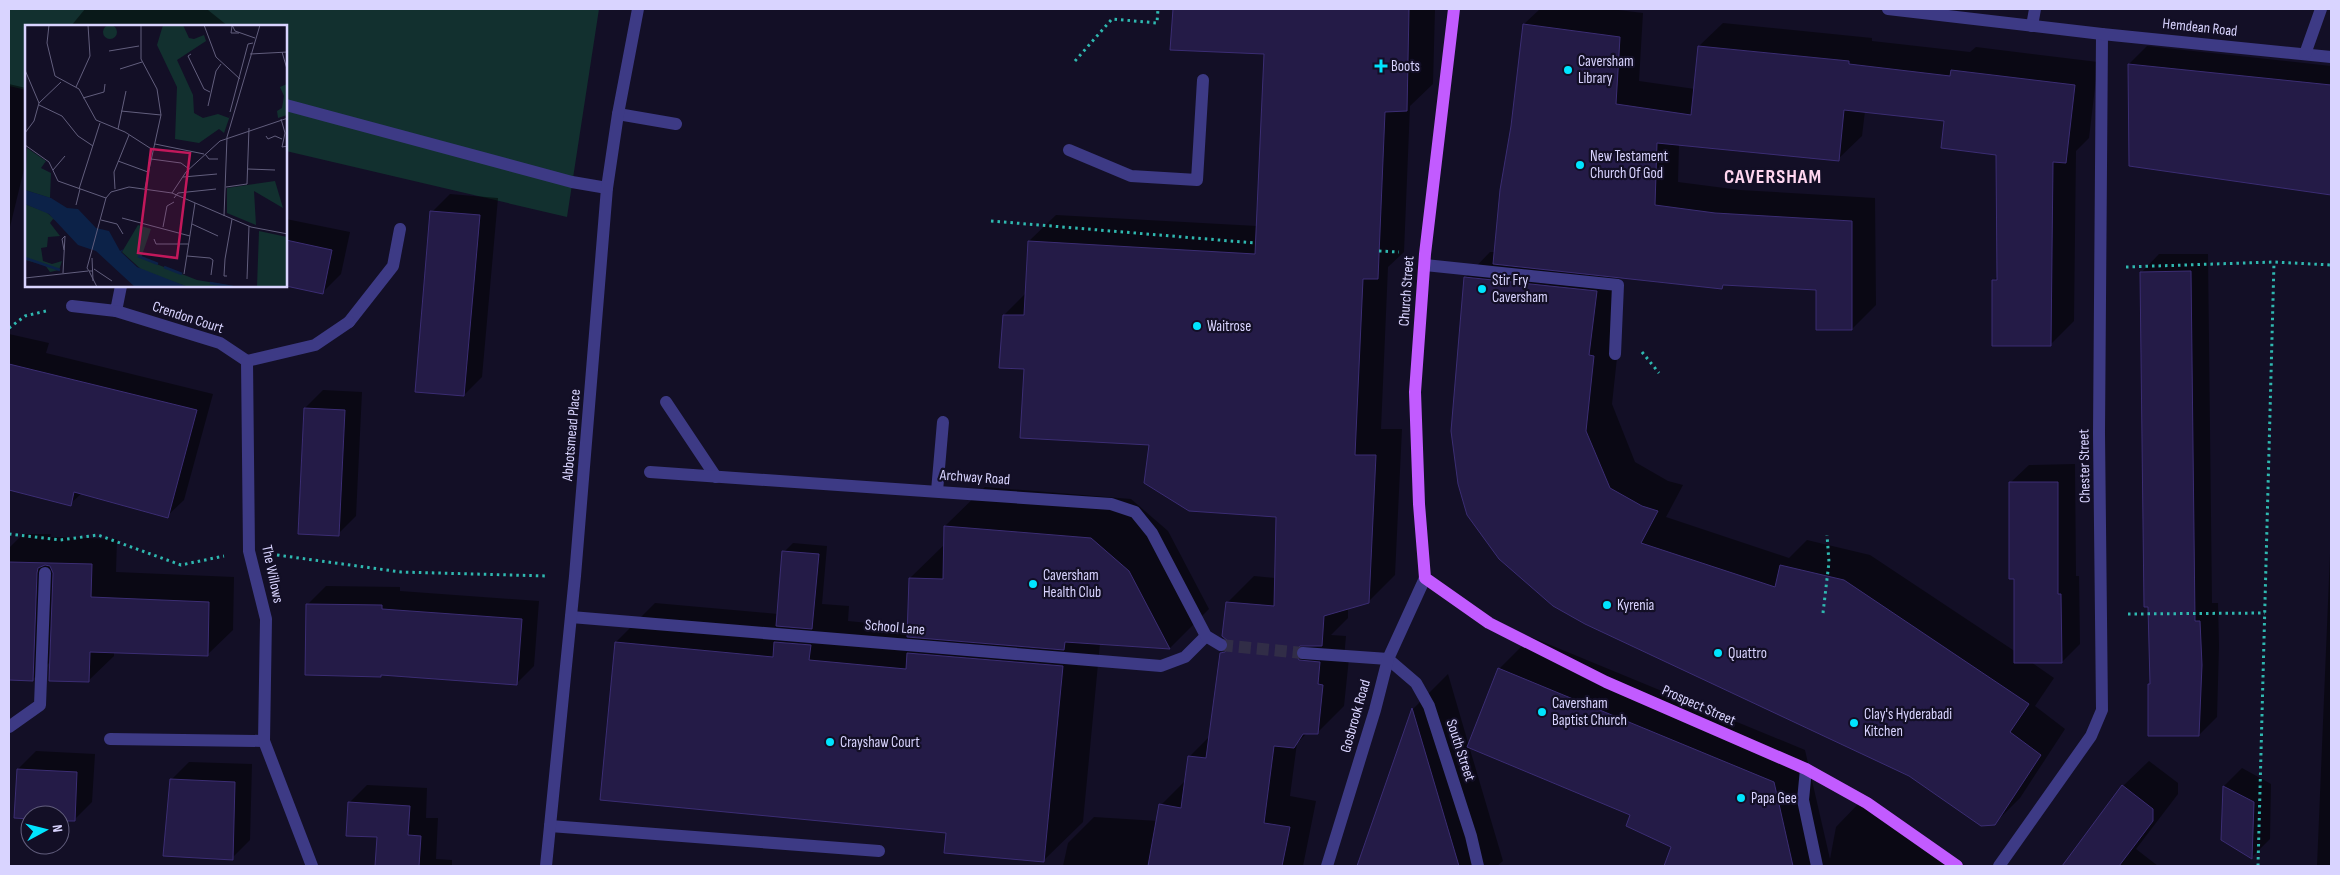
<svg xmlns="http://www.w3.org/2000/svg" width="2340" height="875" viewBox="0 0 2340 875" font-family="'Sofia Sans Condensed',sans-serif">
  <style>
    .green { fill: #12302f }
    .shadow { fill: #0007 }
    .building { fill: #241b47; stroke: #3b2d73 }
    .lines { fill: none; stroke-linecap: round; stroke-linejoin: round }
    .minor-tunnel { stroke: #312d47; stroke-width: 12; stroke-dasharray: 12 6; stroke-linecap: butt }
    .path { stroke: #2fb8b0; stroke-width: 3; stroke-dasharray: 2.5 4; stroke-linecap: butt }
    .service { stroke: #3d3a85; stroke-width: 12 }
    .minor { stroke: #3d3a85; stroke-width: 12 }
    .tertiary { stroke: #3d3a85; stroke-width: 12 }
    .primary { stroke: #c25bff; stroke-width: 12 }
    .poi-dot { fill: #00e5ff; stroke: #130f26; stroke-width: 2 }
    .labels { text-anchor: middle; stroke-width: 4.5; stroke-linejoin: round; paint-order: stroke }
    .street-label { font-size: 15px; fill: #d9d4ff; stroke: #130f26 }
    .poi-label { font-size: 15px; fill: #d9d4ff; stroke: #130f26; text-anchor: start }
    .district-label { font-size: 20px; font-weight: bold; letter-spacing: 1px; fill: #ffd6f0; stroke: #130f26 }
    .inset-river { fill: none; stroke: #0c2248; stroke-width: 2.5 }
    .inset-road { fill: none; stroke: #625e7d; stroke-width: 1 }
    .view { fill: #c2185b; fill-opacity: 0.15; stroke: #c2185b; stroke-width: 2.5 }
    .inset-edge { fill: none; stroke: #d9d4ff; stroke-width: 2.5 }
  </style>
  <rect width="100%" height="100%" fill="#130f26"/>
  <polygon class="green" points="9,9 599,9 567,217 286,151 286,26 26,26 26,90 9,86"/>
  <g class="shadow">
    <polygon points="85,9 209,9 208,10 228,26 71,26"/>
    <polygon points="1174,9 1435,9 1433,84 1410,106 1404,252 1388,267 1381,429 1402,429 1395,575 1368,602 1348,608 1348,618 1331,635 1346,636 1344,658 1349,658 1344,706 1317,733 1307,733 1297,743 1290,796 1316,801 1303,866 1063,866 1068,843 1094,817 1158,821 1161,805 1187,779 1189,757 1210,736 1221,654 1230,645 1227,603 1254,576 1276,578 1277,516 1150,444 1026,368 1004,315 1027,292 1029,241 1056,215 1257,226 1266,53 1172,49"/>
    <polygon points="1540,9 1610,9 1643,13 1639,81 1695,89 1699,46 1723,23 1872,38 1872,41 1970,52 1976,47 2098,62 2089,138 2076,151 2074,321 2050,345 1993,281 1998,276 1998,154 1946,120 1865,111 1862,136 1838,159 1679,144 1678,182 1740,190 1875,198 1876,305 1852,329 1817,289 1726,284 1722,287 1621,276 1614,329 1620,330 1612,404 1635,462 1668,481 1683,485 1666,517 1789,558 1807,540 1870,555 2016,652 2016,578 2010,483 2029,465 2075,464 2076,576 2079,576 2080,644 2062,662 2031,662 2054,678 2035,706 2065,729 2020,798 1994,824 1910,775 1585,623 1465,278 1490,252 1495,252 1524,24"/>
    <polygon points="2147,46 2331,66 2331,193 2131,165 2129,64"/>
    <polygon points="9,84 26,88 26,161 9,231"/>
    <polygon points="450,194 498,198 482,377 464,395 432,212"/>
    <polygon points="286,219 350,232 341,274 323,292 286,284"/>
    <polygon points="2159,254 2208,254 2212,603 2218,603 2219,646 2217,717 2199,735 2149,684 2151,682 2141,273"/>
    <polygon points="9,334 49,343 46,353 213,394 184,500 167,516 82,493 70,504 9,488"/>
    <polygon points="323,390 362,392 356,516 338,534 305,408"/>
    <polygon points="985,487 1131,499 1168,531 1209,609 1170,648 1100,643 1083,822 1043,861 948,832 616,642 655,603 778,614 784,552 793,543 827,546 822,604 849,606 848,621 909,627 910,578 945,544 945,526"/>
    <polygon points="2331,530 2331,866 2317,866"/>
    <polygon points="23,534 51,534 50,537 117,539 116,572 234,577 233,630 207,655 114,652 114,656 88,681 51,661 32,680 9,679 9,548"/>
    <polygon points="326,586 400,587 400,591 539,601 534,666 516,684 308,604"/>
    <polygon points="1531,637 1805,750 1830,859 1836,827 1861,801 1947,866 1665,866 1672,846 1631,815 1469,746 1503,861 1497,866 1359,866 1413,709 1448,674 1469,746 1499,669"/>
    <polygon points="36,751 95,754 92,802 74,820 60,819 60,815 30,815 30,818 18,769"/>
    <polygon points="2149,761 2178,783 2178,794 2136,849 2158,866 2063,866 2123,786"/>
    <polygon points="189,762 252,764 250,840 232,858 171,780"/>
    <polygon points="2242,768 2271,784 2270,839 2252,857 2222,840 2224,786"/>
    <polygon points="367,785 427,788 426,818 438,818 436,859 452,860 452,866 377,866 378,836 349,803"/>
  </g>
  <g class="building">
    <polygon points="1173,9 1409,9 1407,111 1385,112 1378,279 1363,279 1355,455 1376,455 1369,603 1324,616 1322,646 1300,646 1295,652 1299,660 1320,662 1318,684 1323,685 1318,734 1303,734 1294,748 1274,746 1264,823 1290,827 1282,866 1148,866 1159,804 1181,808 1188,756 1206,758 1220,653 1225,652 1229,646 1228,641 1222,636 1226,602 1274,606 1276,517 1189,511 1144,483 1149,445 1020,438 1024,369 999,368 1003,315 1024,315 1028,241 1255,254 1264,54 1170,50"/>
    <polygon points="1523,24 1620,37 1616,104 1691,115 1698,46 1849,61 1849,64 1950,76 1951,70 2075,85 2066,163 2053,162 2051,346 1992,346 1992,280 1997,280 1996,155 1941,148 1944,121 1844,110 1839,161 1657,143 1655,205 1715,213 1852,221 1852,330 1816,330 1816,290 1723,285 1722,289 1493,264 1500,190 1511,126"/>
    <polygon points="2128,64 2331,85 2331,195 2129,166"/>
    <polygon points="430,211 480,215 464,396 415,392"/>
    <polygon points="286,240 332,250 323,294 286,286"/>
    <polygon points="2191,271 2195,621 2200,621 2202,665 2199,736 2148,736 2148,684 2150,684 2148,607 2144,607 2140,272"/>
    <polygon points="1464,277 1597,291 1589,355 1594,356 1586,431 1610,488 1642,506 1658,511 1641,543 1775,587 1780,565 1844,580 2029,704 2010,732 2041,755 1995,825 1981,826 1909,776 1585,624 1553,606 1499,559 1467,515 1458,484 1451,431"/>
    <polygon points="9,364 197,410 168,518 74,492 71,506 9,490"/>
    <polygon points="304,408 345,410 339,536 298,534"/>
    <polygon points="2009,482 2058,482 2058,594 2061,594 2062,663 2014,663 2014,579 2009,579"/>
    <polygon points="944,526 1091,538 1129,571 1170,649 1065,642 1064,650 907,637 909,578 943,579"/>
    <polygon points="782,551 819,554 812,629 776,626"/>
    <polygon points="9,562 92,564 91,597 209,602 208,656 90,652 89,682 49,681 53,573 50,566 45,565 38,568 37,573 33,681 9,680"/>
    <polygon points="306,604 382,605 382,609 522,619 517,685 381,675 381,677 305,675"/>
    <polygon points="615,642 773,657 774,642 811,645 809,660 906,669 907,653 1063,666 1044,862 944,853 946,833 600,800"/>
    <polygon points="1498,668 1774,782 1793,866 1664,866 1671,847 1626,826 1630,815 1467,747"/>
    <polygon points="1412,708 1459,866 1357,866"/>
    <polygon points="17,769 77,772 75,821 60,821 60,815 30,815 30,819 14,818"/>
    <polygon points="170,779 235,782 233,860 163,856"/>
    <polygon points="2122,785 2153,809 2153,821 2119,866 2062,866"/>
    <polygon points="2223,786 2254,802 2252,859 2221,840"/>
    <polygon points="348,802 410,806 408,835 421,836 419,866 375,866 377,837 346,836"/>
  </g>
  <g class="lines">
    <polyline class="minor-tunnel" points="1221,645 1303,653"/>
    <g class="path">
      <polyline points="1075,61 1112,19 1157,23 1158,9"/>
      <polyline points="991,221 1255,243"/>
      <polyline points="1379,251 1399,252"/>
      <polyline points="2126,267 2274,262 2331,265"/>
      <polyline points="9,328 25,316 46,311"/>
      <polyline points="1642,352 1659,373"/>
      <polyline points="9,534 60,540 98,535 181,565 224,556"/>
      <polyline points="277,555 401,572 547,576"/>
      <polyline points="1823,613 1829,562 1827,535"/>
      <polyline points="2128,614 2265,613"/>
      <polyline points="2258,866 2274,262"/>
    </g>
    <g class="service">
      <polyline points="2032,26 2035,9"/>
      <polyline points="286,105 572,182 607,188"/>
      <polyline points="618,114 676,124"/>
      <polyline points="1069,150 1131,176 1197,180 1203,80"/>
      <polyline points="1425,265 1618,285 1615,354"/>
      <polyline points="349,322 393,266 400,229"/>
      <polyline points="666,402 716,477"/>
      <polyline points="937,491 943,422"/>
      <polyline points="571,617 1161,666 1185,657 1206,636"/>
      <polyline points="9,727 40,705 45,573"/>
      <polyline points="110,739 264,741"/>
      <polyline points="550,826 879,851"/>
    </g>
    <g class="minor">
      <polyline points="72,306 116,311 121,286"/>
      <polyline points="116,311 220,343 247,361"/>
      <polyline points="650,472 1111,504 1135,512 1152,533 1206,636 1221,645"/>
      <polyline points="1303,653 1388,659 1416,683 1429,706 1471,836 1478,866"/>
      <polyline points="1806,769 1803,800 1817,866"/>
      <polyline points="312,866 264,741 266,619 249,551 247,361 315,345 349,322"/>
      <polyline points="546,866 575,576 607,188 618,114 638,9"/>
      <polyline points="1999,866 2091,736 2102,710 2099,433 2102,34"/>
    </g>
    <g class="tertiary">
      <polyline points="1888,9 2102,34 2331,57"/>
      <polyline points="2305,54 2321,9"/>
      <polyline points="1327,866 1375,710 1388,659 1425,578"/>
    </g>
    <polyline class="primary" points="1454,9 1425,254 1415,392 1419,504 1425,578 1489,623 1606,682 1806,769 1867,803 1957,866"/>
  </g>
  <g class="poi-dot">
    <path d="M1378.5 58.5h5v5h5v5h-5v5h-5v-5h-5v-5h5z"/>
    <circle cx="1568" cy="70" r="5"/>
    <circle cx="1580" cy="165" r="5"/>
    <circle cx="1482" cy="289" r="5"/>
    <circle cx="1197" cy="326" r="5"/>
    <circle cx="1033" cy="584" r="5"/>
    <circle cx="1607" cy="605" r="5"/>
    <circle cx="1718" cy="653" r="5"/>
    <circle cx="1542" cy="712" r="5"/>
    <circle cx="1854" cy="723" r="5"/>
    <circle cx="830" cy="742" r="5"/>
    <circle cx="1741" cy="798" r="5"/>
  </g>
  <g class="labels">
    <g class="street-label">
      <text transform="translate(2200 27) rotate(6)" y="5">Hemdean Road</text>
      <text transform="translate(1406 291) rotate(-86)" y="5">Church Street</text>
      <text transform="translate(188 317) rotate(18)" y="5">Crendon Court</text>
      <text transform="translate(571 435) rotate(-85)" y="5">Abbotsmead Place</text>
      <text transform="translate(2084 466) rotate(-91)" y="5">Chester Street</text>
      <text transform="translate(975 477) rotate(4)" y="5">Archway Road</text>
      <text transform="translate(273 574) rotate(78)" y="5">The Willows</text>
      <text transform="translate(895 627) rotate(5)" y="5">School Lane</text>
      <text transform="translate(1699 705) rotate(24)" y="5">Prospect Street</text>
      <text transform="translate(1355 716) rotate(-74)" y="5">Gosbrook Road</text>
      <text transform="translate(1461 750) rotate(72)" y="5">South Street</text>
    </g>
    <g class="poi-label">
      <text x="1578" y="66">Caversham<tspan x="1578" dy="17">Library</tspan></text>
      <text x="1391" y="71">Boots</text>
      <text x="1590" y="161">New Testament<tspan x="1590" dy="17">Church Of God</tspan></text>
      <text x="1492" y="285">Stir Fry<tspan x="1492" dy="17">Caversham</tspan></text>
      <text x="1207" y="331">Waitrose</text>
      <text x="1043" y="580">Caversham<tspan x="1043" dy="17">Health Club</tspan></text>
      <text x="1617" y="610">Kyrenia</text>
      <text x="1728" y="658">Quattro</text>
      <text x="1552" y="708">Caversham<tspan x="1552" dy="17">Baptist Church</tspan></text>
      <text x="1864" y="719">Clay's Hyderabadi<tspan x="1864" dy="17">Kitchen</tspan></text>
      <text x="840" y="747">Crayshaw Court</text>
      <text x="1751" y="803">Papa Gee</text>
    </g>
    <g class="district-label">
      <text x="1773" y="183">CAVERSHAM</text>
    </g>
  </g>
  <g transform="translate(25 25)">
    <rect width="262" height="262" fill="#130f26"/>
    <path d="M138 0H158L164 13 169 14 179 10 181 16 152 35 168 70 169 88 178 93 193 89 204 93 216 59 199 108 194 104 174 118 150 114 152 62 132 20ZM78 7a7 7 0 1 1 14 0a7 7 0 1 1-14 0ZM262 59V90L253 93 252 86 257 83 259 71 255 62ZM2 123 21 136 16 143 26 148 25 173 0 165ZM250 156 258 183 229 166 231 200 202 188V163ZM0 179 21 187 32 196 28 194 25 198 35 211 23 212 22 222 16 223 18 236 27 239 37 236 34 245 25 247 20 240 0 235ZM113 200 126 204 116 233 172 255 214 262H163L118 246 97 227ZM234 206 262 212V262H232Z" fill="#12302f"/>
    <path d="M0 165 26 173 42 183 53 184 71 203 84 206 95 226 99 224 96 227 112 242 163 262H110L71 226 53 220 24 189 0 179Z" fill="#0c2248"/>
    <path class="inset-river" d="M113 231 133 239M0 233 35 245M139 242 157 249M185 258 208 262"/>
    <path class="inset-road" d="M24 0 22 18 30 51 54 64 71 95 100 107 128 125M116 0V34L132 64 136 90 120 163M179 0 191 32 215 54M207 0 210 6 230 13M207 1 206 8H214M84 26 114 21M257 27 262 44M166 29 163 31 179 64 185 67M225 29 263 27M95 44 117 37M0 45 14 78M51 62 65 31 63 0M58 73 79 67 80 59M14 80 37 91 53 111 68 121M183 81 191 46 196 39M96 86 136 90M205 87 223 19 228 18M256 94 260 108 257 122 263 121M93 104 101 66M0 108 9 96 14 78 36 57M241 111 243 114 250 111 257 114M202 112 235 0M130 119 179 129M0 120 24 137 33 156 81 173M180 129 184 134H193M126 134 156 138 164 144M93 136 123 147M223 144 250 145M28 145 40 131M158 152 192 149M201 162 222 159 224 103M54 164 75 98M90 164 89 147 104 110M147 168 226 202 263 209M149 173 153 168 191 164M51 180 55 164M199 191 202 112M97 193 165 211M76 195 92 199 98 209M167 199 193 211M138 202 142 181 149 177M129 214 131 219H163M162 231 185 233 188 235 186 250M67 233 68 256M152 234 154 219M69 244 87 256M64 246 72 262M68 246H64L62 243 81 173 86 167 104 162 147 168 161 147 195 116 263 93M38 248 40 211 37 214 39 225M159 249 170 178M202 251H199L200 234 207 194M0 253 63 246M222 254 224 201"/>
    <path class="view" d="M126 124 165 128 152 233 113 228Z"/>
    <rect width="262" height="262" class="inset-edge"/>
  </g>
  <rect width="2340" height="875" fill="none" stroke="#d9d4ff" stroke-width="20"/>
  <g transform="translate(45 830) rotate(83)"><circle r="24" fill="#130f26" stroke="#625e7d"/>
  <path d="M0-4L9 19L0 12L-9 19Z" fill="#00e5ff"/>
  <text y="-8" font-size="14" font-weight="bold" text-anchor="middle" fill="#d9d4ff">N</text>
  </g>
</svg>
